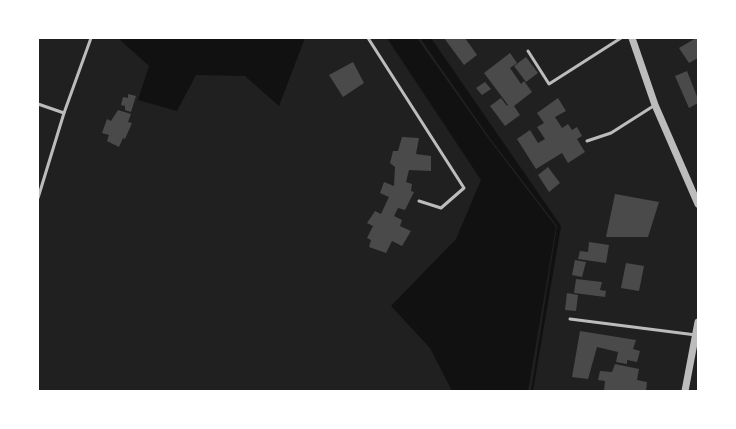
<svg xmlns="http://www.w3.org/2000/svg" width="736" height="429" viewBox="0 0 736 429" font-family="'Noto Serif',serif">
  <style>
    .green { fill: #202020 }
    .building { fill: #4a4a4a }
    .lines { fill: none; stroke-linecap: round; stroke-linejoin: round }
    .service { stroke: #bcbcbc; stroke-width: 3 }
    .tertiary { stroke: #bcbcbc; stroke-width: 7 }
  </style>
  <rect width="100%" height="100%" fill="#111"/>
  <g class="green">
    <polygon points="38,38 118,38 149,66 138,100 177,111 196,75 245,76 279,106 305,38 387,38 481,180 456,239 391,306 430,348 452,391 38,391"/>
    <polygon points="417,38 420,38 489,137 557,226 531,391 528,391 556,227 488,138"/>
    <polygon points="431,38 698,38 698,391 533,391 561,226"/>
  </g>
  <g class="building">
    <polygon points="444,38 465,38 477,55 464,65"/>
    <polygon points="696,38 698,38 698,58 689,63 679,48"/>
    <polygon points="510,53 517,63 510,68 521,84 524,81 532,92 514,106 520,115 505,126 490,106 501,98 507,106 508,105 484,73"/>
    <polygon points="526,57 538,73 526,82 514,66"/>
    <polygon points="353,62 364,83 343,97 329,75"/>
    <polygon points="687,71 698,99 698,103 689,108 675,76"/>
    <polygon points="485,82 491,89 482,95 476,88"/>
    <polygon points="128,94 136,96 131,112 125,110 125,106 121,105 123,97 128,98"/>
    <polygon points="558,98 566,111 555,117 562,128 568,124 572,130 577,127 582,136 577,139 585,152 568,163 562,153 536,169 517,139 530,130 538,143 545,139 537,127 544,123 537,113"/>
    <polygon points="118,110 131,114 128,122 132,123 125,139 123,138 119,147 107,141 109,135 102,133 107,119 111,121"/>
    <polygon points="402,137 419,138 416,154 431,156 431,171 409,170 406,182 412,184 411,191 414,192 405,210 398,208 394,216 402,220 400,226 411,231 402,246 392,241 386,253 369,247 371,240 367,238 373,226 367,223 375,211 381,214 389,197 380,193 384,182 394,186 395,167 390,163 393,151 398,151"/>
    <polygon points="548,167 560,183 549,192 538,175"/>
    <polygon points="615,194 659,202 648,237 606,237"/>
    <polygon points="589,242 609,245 606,263 578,259 580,251 588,252"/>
    <polygon points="575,260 586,262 582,277 572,275"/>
    <polygon points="626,263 644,266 639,291 621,288"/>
    <polygon points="576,279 602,282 600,290 606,291 605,297 574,293"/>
    <polygon points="567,293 578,295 576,311 565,310"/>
    <polygon points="580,331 636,340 633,349 640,351 637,362 627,360 627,364 616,362 618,352 597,347 588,379 572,377"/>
    <polygon points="615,364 639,369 637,380 647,382 646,391 604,391 605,381 598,380 600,371 612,372"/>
  </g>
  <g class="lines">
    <g class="service">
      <polyline points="368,38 464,188 441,208 419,201"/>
      <polyline points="528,51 549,84 621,38"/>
      <polyline points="38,104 64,113"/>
      <polyline points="587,141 611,133 655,105"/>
      <polyline points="38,198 64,113 91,38"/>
      <polyline points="570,319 696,335"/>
    </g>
    <g class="tertiary">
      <polyline points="632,38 655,105 698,204"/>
      <polyline points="685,391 698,322"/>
    </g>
  </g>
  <rect width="736" height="429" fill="none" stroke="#ffffff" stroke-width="78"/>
</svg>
